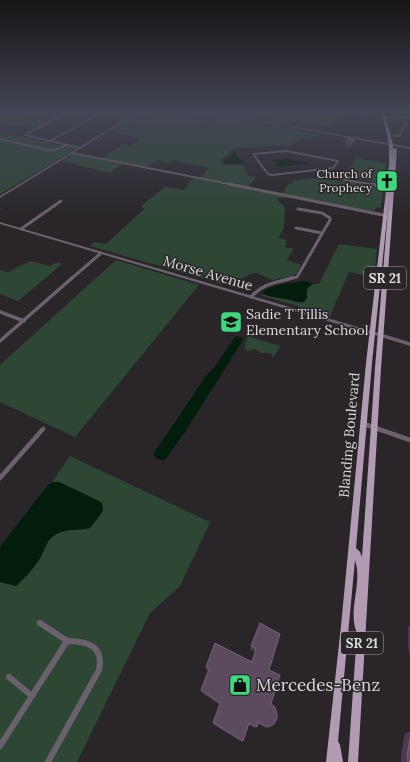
<svg xmlns="http://www.w3.org/2000/svg" width="410" height="762" viewBox="0 0 410 762" font-family="Lora,serif">
  <style>
    .green { fill: #2e4735 }
    .water { fill: #021d0c }
    .lines { fill: none; stroke-linecap: round; stroke-linejoin: round }
    .stream { stroke: #021d0c; stroke-width: 1 }
    .minor-far4 { stroke: #6b616c; stroke-width: 2 }
    .minor-far3 { stroke: #6b616c; stroke-width: 3 }
    .minor-far2 { stroke: #6b616c; stroke-width: 3.5 }
    .minor-far1 { stroke: #6b616c; stroke-width: 4.5 }
    .minor { stroke: #6b616c; stroke-width: 6 }
    .tertiary { fill: #6b616c; fill-rule: evenodd }
    .primary { fill: #b09bb3; fill-rule: evenodd }
    .wall { fill: #4d3a50 }
    .shaded-wall { fill: #382a3a }
    .building { fill: #5c4b5f; stroke: #706273 }
    .labels { text-anchor: middle; stroke-width: 3; stroke-linejoin: round; paint-order: stroke }
    .far-poi-label { font-size: 12px; fill: #dddadd; stroke: #292529; text-anchor: end }
    .shield { fill: #292529; stroke: #a7a4a7; stroke-width: 1 }
    .shield-label { font-size: 13px; font-weight: bold; fill: #dddadd }
    .street-label { font-size: 14px; fill: #dddadd; stroke: #292529 }
    .poi-label { font-size: 14px; fill: #dddadd; stroke: #292529; text-anchor: start }
    .near-poi-label { font-size: 17px; fill: #dddadd; stroke: #292529; text-anchor: start }
  </style>
  <rect width="100%" height="100%" fill="#292529"/>
  <g class="green">
    <polygon points="0,112 19,112 15,114 16,117 45,123 34,129 0,123"/>
    <polygon points="142,112 163,112 162,113 210,121 218,115 320,135 319,137 313,137 311,139 299,139 291,146 284,145 233,149 222,160 222,164 224,165 243,165 249,176 256,177 248,187 200,178 209,168 171,160 168,163 157,160 148,167 102,158 123,144 132,146 142,139 110,131 132,118 146,120 153,115 141,113"/>
    <polygon points="254,112 334,112 340,113 331,127 290,120 285,125 267,122 273,115"/>
    <polygon points="0,132 76,149 0,194"/>
    <polygon points="73,154 122,164 110,173 61,161"/>
    <polygon points="356,158 385,163 386,165 384,184 345,176"/>
    <polygon points="193,178 287,196 286,198 278,198 277,200 285,207 284,228 278,238 287,240 285,247 294,249 287,260 301,265 297,273 292,276 272,280 257,273 252,273 238,281 233,288 230,285 232,282 227,280 225,284 222,284 90,246 94,242 106,244 144,209 141,206 165,187 184,190"/>
    <path d="M316 178C338 182 362 180 384 188L381 207 376 208 374 212 282 194 288 184 293 183 295 180Z"/>
    <polygon points="339,244 377,249 374,277 349,272 329,318 300,309 298,306 262,296 263,294 302,303 305,301 308,287 313,284 319,284"/>
    <polygon points="116,260 199,285 75,437 0,402 0,365"/>
    <polygon points="30,261 50,266 58,262 62,264 18,301 0,294 0,270 8,272"/>
    <polygon points="248,336 280,346 273,358 271,353 261,353 255,349 247,351 244,349"/>
    <polygon points="70,456 210,522 180,586 150,613 77,762 0,762 0,582 16,586 49,539 58,533 68,530 86,529 98,519 103,511 102,503 59,482 52,482"/>
  </g>
  <g class="water">
    <polygon points="234,151 244,164 224,164 225,159 231,157 230,156"/>
    <polygon points="287,158 292,160 310,163 279,167 272,160"/>
    <path d="M301 281 313 283 306 290C311 308 295 301 285 299 278 298 270 297 263 294L264 291C274 283 289 285 301 281Z"/>
    <polygon points="237,336 243,338 243,340 185,432 165,460 157,459 154,456 154,453 206,376 214,368 235,337"/>
    <path d="M52 482H59L97 500 102 503 103 511 90 528C80 531 69 528 59 533 46 538 46 549 39 560 33 569 25 578 16 586L0 582V547L47 486Z"/>
  </g>
  <g class="lines">
    <g class="stream">
      <polyline points="341,114 357,114"/>
      <polyline points="369,114 380,115"/>
      <polyline points="390,115 408,113"/>
    </g>
    <g class="minor-far4">
      <polyline points="25,135 80,148"/>
      <polyline points="25,135 67,112"/>
      <polyline points="393,136 399,136 406,124"/>
      <polyline points="0,139 52,151 67,145"/>
      <polyline points="50,141 102,112"/>
      <polygon points="286,151 338,161 333,168 272,175 268,174 253,154"/>
      <polyline points="72,153 234,185"/>
      <path d="M321 170C337 181 359 182 378 185"/>
    </g>
    <g class="minor-far3">
      <polyline points="229,184 388,216"/>
      <polyline points="372,184 388,187"/>
      <polyline points="296,228 322,233"/>
      <polyline points="21,229 61,201"/>
      <polyline points="71,279 101,253"/>
      <polyline points="289,279 297,277 330,220 330,218 322,213 298,209"/>
    </g>
    <g class="minor-far2">
      <path d="M251 297C263 283 276 283 292 278"/>
      <polyline points="0,312 24,321"/>
      <polyline points="380,335 410,344"/>
      <polyline points="0,341 72,278"/>
    </g>
    <g class="minor-far1">
      <polyline points="364,424 410,440"/>
      <polyline points="0,478 43,429"/>
    </g>
    <g class="minor">
      <polyline points="40,623 67,641"/>
      <polyline points="9,677 32,696"/>
      <path d="M0 746 67 641C88 641 104 646 99 670L48 762"/>
    </g>
    <g class="tertiary">
      <polygon points="137,112 140,112 0,198 0,196"/>
      <polygon points="205,112 210,112 410,147 410,149"/>
      <polygon points="410,114 410,116 401,119 385,119 384,118 385,117 401,117"/>
      <polygon points="0,222 382,334 382,335 380,337 378,336 0,224"/>
    </g>
    <path class="primary" d="M382 112H384L393 144V157V149L395 148 397 149 381 368 358 762H348L357 633C347 610 363 584 355 560L338 741 340 745 343 762H326L341 626 366 363 389 165V144ZM389 199 375 368 362 557 360 552 356 548 372 363Z"/>
  </g>
  <g class="wall">
    <polygon points="355,139 353,145 351,148 344,147 346,141"/>
    <polygon points="260,623 269,670 271,704 274,724 266,728 258,724 257,727 255,728 249,725 243,741 242,742 213,724 220,705 201,692 201,690 208,671 206,670 206,667 251,662 255,652 250,650"/>
    <polygon points="410,625 410,659 408,645 408,627"/>
    <polygon points="410,732 410,762 401,762 401,755 405,733"/>
  </g>
  <g class="shaded-wall">
    <polygon points="355,139 353,145 351,148 353,142"/>
    <polygon points="0,205 2,210 0,211"/>
  </g>
  <g class="building">
    <polygon points="348,138 355,139 353,142 346,141"/>
    <polygon points="260,623 280,634 269,670 280,675 271,704 275,707 277,714 277,719 274,724 268,727 258,722 257,727 249,723 243,741 213,723 220,703 201,690 209,669 206,667 215,643 252,662 256,649 251,646"/>
    <polygon points="410,738 410,762 408,762 407,755"/>
  </g>
  <linearGradient id="sky" x2="0" y2="1"><stop stop-color="#171417"/><stop offset="0.51" stop-color="#434654"/><stop offset="1" stop-color="#434654" stop-opacity="0"/></linearGradient>
  <rect width="410" height="219" fill="url(#sky)"/>
  <defs>
    <g id="church-square" transform="scale(1.15)"><rect x="-9" y="-9" width="18" height="18" rx="4" fill="#3fd77d" stroke="#292529"/><path d="M-1.2-6h2.4v3.5h3.3v2.4h-3.3V6h-2.4V-.1h-3.3v-2.4h3.3Z" fill="#111"/></g>
    <g id="school-square" transform="scale(1.15)"><rect x="-9" y="-9" width="18" height="18" rx="4" fill="#3fd77d" stroke="#292529"/><path d="M0-5L7-2L0 1L-7-2ZM-4 1L0 2.5L4 1V4Q0 6-4 4Z" fill="#111"/></g>
    <g id="shop-square" transform="scale(1.15)"><rect x="-9" y="-9" width="18" height="18" rx="4" fill="#3fd77d" stroke="#292529"/><path d="M-5-2.5h2.3a2.7 3.5 0 0 1 5.4 0H5L5.5 6h-11ZM-1.5-2.5h3a1.5 2.3 0 0 0-3 0Z" fill="#111"/></g>
  </defs>
  <g fill-rule="evenodd">
    <use href="#church-square" x="387" y="181"/>
    <use href="#school-square" x="231" y="322"/>
    <use href="#shop-square" x="240" y="685"/>
  </g>
  <g class="labels">
    <g class="far-poi-label">
      <text x="372" y="178">Church of<tspan x="372" dy="14">Prophecy</tspan></text>
    </g>
    <g class="shield">
      <rect x="364" y="267" width="42" height="22" rx="3"/>
      <rect x="341" y="632" width="42" height="22" rx="3"/>
    </g>
    <g class="shield-label">
      <text x="385" y="283">SR 21</text>
      <text x="362" y="648">SR 21</text>
    </g>
    <g class="street-label">
      <text transform="translate(208 273) rotate(16)" y="5">Morse Avenue</text>
      <text transform="translate(349 435) rotate(-85)" y="5">Blanding Boulevard</text>
    </g>
    <g class="poi-label">
      <text x="246" y="319">Sadie T Tillis<tspan x="246" dy="16">Elementary School</tspan></text>
    </g>
    <g class="near-poi-label">
      <text x="256" y="691">Mercedes-Benz</text>
    </g>
  </g>
</svg>
